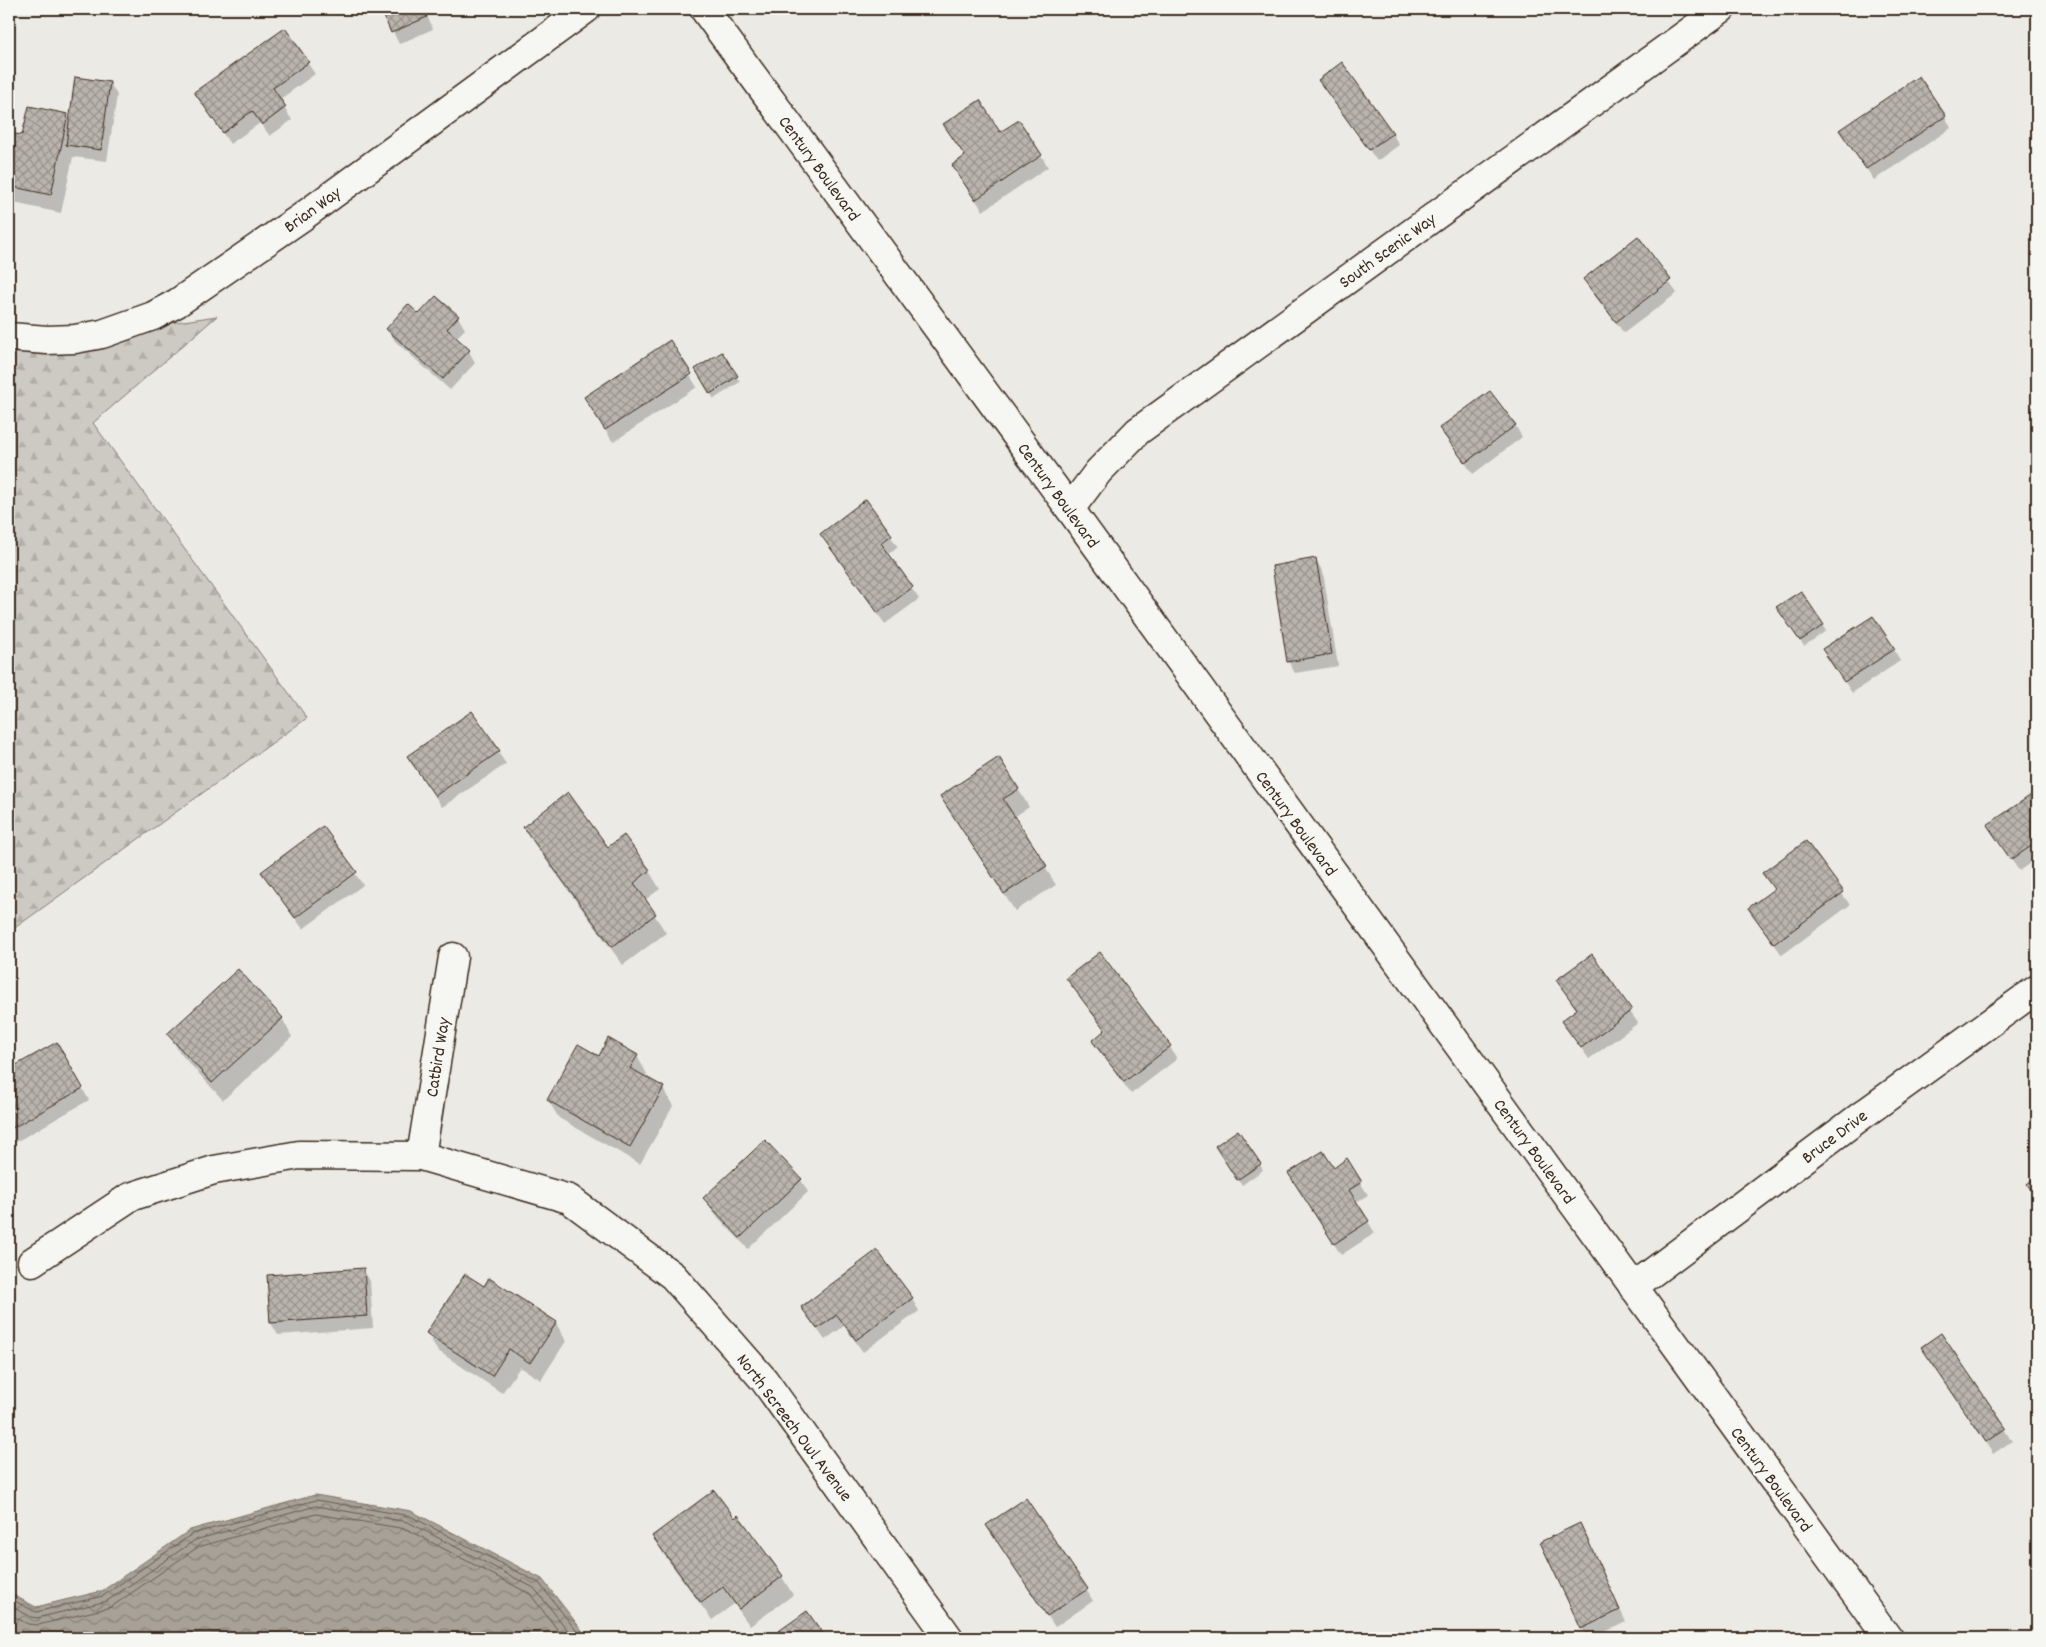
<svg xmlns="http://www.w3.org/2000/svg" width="2046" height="1647" viewBox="0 0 2046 1647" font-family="Dekko,sans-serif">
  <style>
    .forest { fill: url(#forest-firs); stroke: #847a71 }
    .water { fill: url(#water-waves); stroke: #7c7167 }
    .shadow { fill: #0003 }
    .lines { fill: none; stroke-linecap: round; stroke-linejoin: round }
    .shore { stroke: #675a4f; stroke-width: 1 }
    .building { fill: url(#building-cross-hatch); stroke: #3b2a1e }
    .street-casing { stroke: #3b2a1e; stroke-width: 31 }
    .street { stroke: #f6f6f2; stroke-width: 28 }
    .labels { text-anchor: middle; stroke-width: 4.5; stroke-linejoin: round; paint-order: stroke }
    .street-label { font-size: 18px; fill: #3b2a1e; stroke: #f6f6f2 }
  </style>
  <defs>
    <pattern id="forest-firs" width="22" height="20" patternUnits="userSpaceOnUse" patternTransform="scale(1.25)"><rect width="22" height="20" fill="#cdcac4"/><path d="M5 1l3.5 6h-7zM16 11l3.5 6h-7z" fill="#b1aea8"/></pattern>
    <pattern id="water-waves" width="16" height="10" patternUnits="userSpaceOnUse" patternTransform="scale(1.25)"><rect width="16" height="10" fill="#a8a198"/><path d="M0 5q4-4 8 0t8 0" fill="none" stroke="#8a837b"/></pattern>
    <pattern id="building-cross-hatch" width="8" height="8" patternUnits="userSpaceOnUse" patternTransform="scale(1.25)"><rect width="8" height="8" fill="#bab4ae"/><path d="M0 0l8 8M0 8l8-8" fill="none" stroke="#98938d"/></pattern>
  </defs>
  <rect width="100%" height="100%" fill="#ebeae5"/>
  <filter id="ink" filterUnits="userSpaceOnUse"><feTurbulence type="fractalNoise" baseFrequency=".02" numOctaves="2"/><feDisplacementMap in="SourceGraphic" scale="10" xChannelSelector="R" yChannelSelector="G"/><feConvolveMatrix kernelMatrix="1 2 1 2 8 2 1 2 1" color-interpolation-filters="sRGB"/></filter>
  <g filter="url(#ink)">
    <polygon class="forest" points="217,316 93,423 307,718 9,932 9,347"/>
    <polygon class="water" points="315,1495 411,1511 542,1579 588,1638 9,1638 9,1593 36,1607 102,1591 190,1530"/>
    <g class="shadow">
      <polygon points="382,9 424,9 433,29 399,44"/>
      <polygon points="284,29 315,74 279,100 292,120 270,136 260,123 230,144 195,92"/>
      <polygon points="1320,80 1392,133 1399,145 1377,161"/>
      <polygon points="110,83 117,95 107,161 73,157 61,213 9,202 9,134 23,137 67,115 70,121"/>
      <polygon points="1945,116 1951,128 1874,180 1848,142"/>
      <polygon points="1000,134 1041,155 1048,167 983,211 961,178 966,157"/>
      <polygon points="1637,238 1677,293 1624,333 1591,291 1584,279"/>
      <polygon points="419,316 458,317 465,329 455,339 469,351 475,363 450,390 395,341 388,329"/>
      <polygon points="669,342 697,387 613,442 592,409"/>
      <polygon points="696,370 737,377 740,382 714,399"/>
      <polygon points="1515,425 1522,437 1473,474 1441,429"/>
      <polygon points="866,501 898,547 888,555 919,599 885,624 821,535"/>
      <polygon points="1316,560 1323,572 1338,666 1295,673 1288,661"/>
      <polygon points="1781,613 1823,626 1826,631 1804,646"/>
      <polygon points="1894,649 1900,661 1852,693 1831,661"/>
      <polygon points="472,713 506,764 442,807 416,768"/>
      <polygon points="1018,789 1029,807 1014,817 1056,885 1015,911 952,814"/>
      <polygon points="2037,792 2037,858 2019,871 1989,826"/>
      <polygon points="524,827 608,849 624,837 649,871 660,889 645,900 666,933 623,965 535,845"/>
      <polygon points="323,828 363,885 303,929 270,884"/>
      <polygon points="1806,843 1850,905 1782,955 1749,909 1775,890 1764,873"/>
      <polygon points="1100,954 1170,1047 1177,1059 1131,1094 1093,1041 1106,1032 1067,979"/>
      <polygon points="1591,956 1638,1023 1589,1059 1562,1021 1577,1010 1557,980"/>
      <polygon points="282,1018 292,1037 223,1100 179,1052 169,1034"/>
      <polygon points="56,1043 89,1100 9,1146 9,1070"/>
      <polygon points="637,1056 647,1074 645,1078 663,1088 673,1106 640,1164 559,1118 548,1100 599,1057"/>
      <polygon points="1220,1152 1260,1165 1263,1170 1242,1185"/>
      <polygon points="1346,1160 1368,1195 1356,1202 1375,1233 1341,1255 1297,1186 1333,1169"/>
      <polygon points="801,1180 808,1192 748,1249 712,1211 705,1199"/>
      <polygon points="363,1269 370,1281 373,1328 278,1335 271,1323 268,1277"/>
      <polygon points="484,1288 556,1323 566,1341 541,1380 520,1367 502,1393 438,1351 427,1333"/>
      <polygon points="912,1299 919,1311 863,1352 844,1326 825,1340 802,1308"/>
      <polygon points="1941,1335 2012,1441 1993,1454 1923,1348"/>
      <polygon points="738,1517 782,1577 793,1595 750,1626 734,1604 712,1620 664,1555 653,1536 735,1520"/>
      <polygon points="1579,1525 1626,1622 1592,1638 1588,1638 1582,1628"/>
      <polygon points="988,1526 1086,1589 1093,1601 1055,1627"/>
      <polygon points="806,1613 825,1638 771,1638"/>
    </g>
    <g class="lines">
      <g class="shore">
        <polyline points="9,1598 36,1612 103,1596 192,1534 316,1500 410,1516 539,1583 582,1638"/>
        <polyline points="9,1605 31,1617 37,1618 107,1601 195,1540 316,1506 408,1522 534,1588 574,1638"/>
        <polyline points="9,1614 28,1624 38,1625 111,1607 198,1547 316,1514 406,1529 530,1594 564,1638"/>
      </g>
    </g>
    <g class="building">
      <polygon points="381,9 424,9 427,17 391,33"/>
      <polygon points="285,28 309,62 273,88 286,107 262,125 252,111 223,133 194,92"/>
      <polygon points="1342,62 1393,133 1369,150 1318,80"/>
      <polygon points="1919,76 1946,116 1866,169 1839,130"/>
      <polygon points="75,77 110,82 101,150 66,145"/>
      <polygon points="980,100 1000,132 1019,120 1042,155 975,200 952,165 965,156 943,124"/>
      <polygon points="29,106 68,114 51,195 9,186 9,133 22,135"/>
      <polygon points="1638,236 1671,280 1616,322 1583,279"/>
      <polygon points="436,296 459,316 447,329 470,350 443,379 386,329 408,304 419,314"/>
      <polygon points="670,340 692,374 605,430 584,397"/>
      <polygon points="722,352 738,376 710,394 695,369"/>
      <polygon points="1490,391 1516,425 1465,463 1439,428"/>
      <polygon points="866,499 892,535 881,543 913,587 878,613 820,534"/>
      <polygon points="1316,558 1332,654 1287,662 1272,566"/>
      <polygon points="1801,591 1824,625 1800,641 1776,607"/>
      <polygon points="1873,616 1895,649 1844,682 1822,649"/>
      <polygon points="472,711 500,751 435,796 407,756"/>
      <polygon points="999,757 1019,789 1003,799 1047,866 1004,894 940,796"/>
      <polygon points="2037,791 2037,842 2011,860 1987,825"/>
      <polygon points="568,792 608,847 624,835 650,870 634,883 656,914 612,947 523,827"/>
      <polygon points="323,826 357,872 295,918 261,872"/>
      <polygon points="1806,841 1844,892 1774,944 1748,908 1774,889 1762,873"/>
      <polygon points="1100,952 1171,1046 1124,1082 1092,1041 1105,1030 1066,978"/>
      <polygon points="1592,954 1632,1010 1581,1048 1561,1021 1577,1009 1556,980"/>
      <polygon points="238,969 283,1018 212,1083 167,1034"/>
      <polygon points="608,1038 638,1055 630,1068 664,1087 630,1147 547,1100 578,1044 599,1056"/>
      <polygon points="57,1042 83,1088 9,1130 9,1069"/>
      <polygon points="1238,1130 1261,1164 1237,1180 1215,1146"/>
      <polygon points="765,1140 802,1179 740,1238 703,1198"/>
      <polygon points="1323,1151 1334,1168 1347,1158 1362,1182 1349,1190 1369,1221 1334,1244 1288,1173"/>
      <polygon points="2037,1176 2037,1199 2027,1184"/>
      <polygon points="877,1250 913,1298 856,1340 837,1315 817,1329 801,1307"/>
      <polygon points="364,1268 367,1316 270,1323 267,1275"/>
      <polygon points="465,1274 484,1286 489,1278 557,1322 530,1363 509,1349 492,1376 426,1333"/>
      <polygon points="1941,1333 2006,1428 1986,1442 1921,1347"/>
      <polygon points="714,1490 735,1518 738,1515 783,1576 739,1609 723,1587 701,1603 652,1536"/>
      <polygon points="1026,1498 1088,1589 1047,1616 986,1525"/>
      <polygon points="1580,1523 1620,1610 1581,1629 1540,1542"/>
      <polygon points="807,1611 826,1638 769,1638"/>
    </g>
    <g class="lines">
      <g class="street-casing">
        <g id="street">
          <polyline points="704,9 1070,509 1888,1638"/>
          <polyline points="9,337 47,340 75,339 102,334 153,316 177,303 302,217 586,9"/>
          <polyline points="1070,509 1098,472 1138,431 1721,9"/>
          <polyline points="421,1156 453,957"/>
          <polyline points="32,1262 130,1197 214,1170 299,1155 421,1156 569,1199 673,1276 764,1380 949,1638"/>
          <polyline points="1633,1287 1861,1116 2037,989"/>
        </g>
      </g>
      <use href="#street" class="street"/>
    </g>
  </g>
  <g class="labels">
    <g class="street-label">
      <text transform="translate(820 168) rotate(54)" y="6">Century Boulevard</text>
      <text transform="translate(312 209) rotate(-36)" y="6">Brian Way</text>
      <text transform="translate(1387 250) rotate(-36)" y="6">South Scenic Way</text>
      <text transform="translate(1059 495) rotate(54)" y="6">Century Boulevard</text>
      <text transform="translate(1297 823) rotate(54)" y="6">Century Boulevard</text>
      <text transform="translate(437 1057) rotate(-81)" y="6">Catbird Way</text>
      <text transform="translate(1834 1136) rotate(-37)" y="6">Bruce Drive</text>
      <text transform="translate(1535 1151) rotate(54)" y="6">Century Boulevard</text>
      <text transform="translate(795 1427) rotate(53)" y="6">North Screech Owl Avenue</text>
      <text transform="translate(1772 1479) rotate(54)" y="6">Century Boulevard</text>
    </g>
  </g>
  <rect width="2046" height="1647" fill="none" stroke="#f6f6f2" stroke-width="30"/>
  <rect x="15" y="15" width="2016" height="1617" fill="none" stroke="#3b2a1e" stroke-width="2" filter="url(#ink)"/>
</svg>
